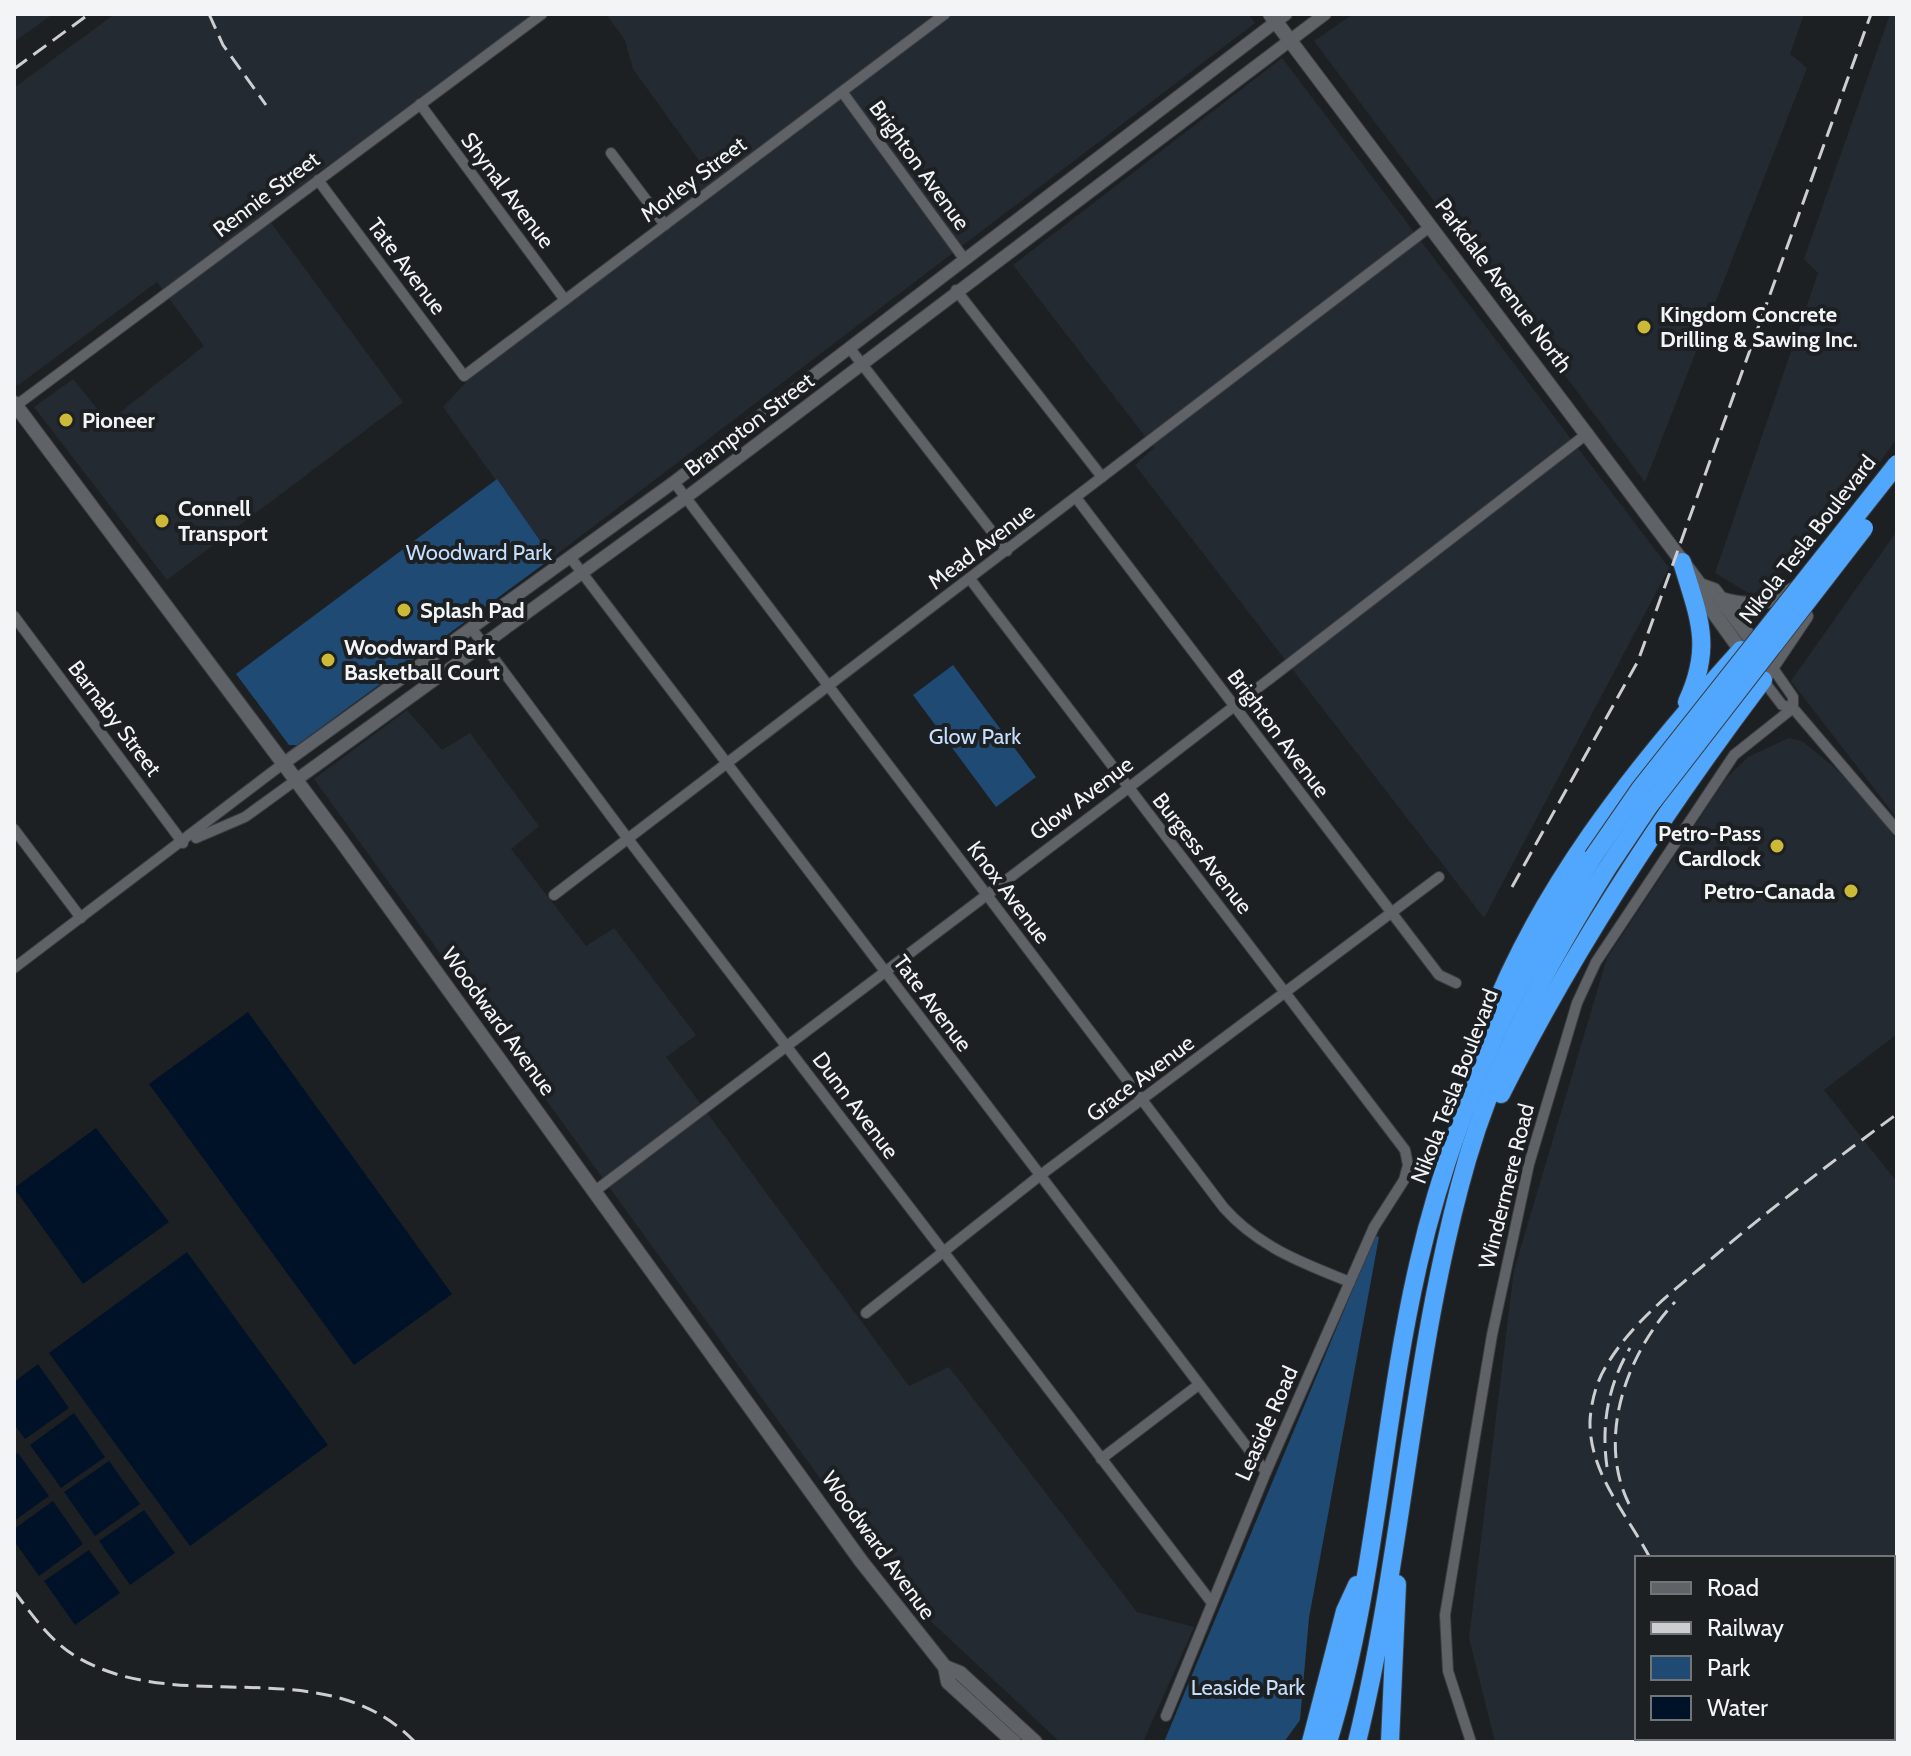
<svg xmlns="http://www.w3.org/2000/svg" width="1911" height="1756" viewBox="0 0 1911 1756" font-family="Cabin,sans-serif">
  <style>
    .built { fill: #242a32; fill-rule: evenodd }
    .green { fill: #1f4a74 }
    .water { fill: #001228 }
    .lines { fill: none; stroke-linecap: round; stroke-linejoin: round }
    .minor-casing { stroke: #3b3d3f; stroke-width: 12 }
    .tertiary-casing { stroke: #3b3d3f; stroke-width: 14 }
    .secondary-casing { stroke: #3b3d3f; stroke-width: 16 }
    .motorway-casing { stroke: #3b3d3f; stroke-width: 20 }
    .minor { stroke: #5f6266; stroke-width: 10 }
    .tertiary { stroke: #5f6266; stroke-width: 12 }
    .secondary { stroke: #5f6266; stroke-width: 14 }
    .motorway { stroke: #50a7fd; stroke-width: 18 }
    .rail { stroke: #ccced0; stroke-width: 3; stroke-dasharray: 16 8; stroke-linecap: butt }
    .motorway-bridge-casing { stroke: #3b3d3f; stroke-width: 20; stroke-linecap: butt }
    .motorway-bridge { stroke: #50a7fd; stroke-width: 18 }
    .poi-dot { fill: #ccb938; stroke: #1d2023; stroke-width: 3 }
    .labels { text-anchor: middle; stroke-width: 8; stroke-linejoin: round; paint-order: stroke }
    .street-label { font-size: 22px; fill: #f2f4f6; stroke: #1d2023 }
    .poi-label { font-size: 22px; font-weight: bold; fill: #f2f4f6; stroke: #1d2023; text-anchor: start }
    .park-label { font-size: 22px; fill: #c6dffc; stroke: #1d2023 }
  </style>
  <rect width="100%" height="100%" fill="#1d2023"/>
  <g class="built">
    <polygon points="14,14 53,14 14,42"/>
    <polygon points="115,14 550,14 421,106 318,172 269,220 403,402 167,580 34,407 73,379 108,422 204,346 157,282 17,386 14,381 14,88"/>
    <polygon points="606,14 1248,14 1255,23 552,558 443,407 467,381 652,236 703,166 633,69 625,40"/>
    <polygon points="1353,14 1804,14 1790,54 1807,68 1645,482 1314,41"/>
    <polygon points="1890,14 1897,14 1897,438 1864,484 1779,574 1752,595 1715,573 1818,273 1804,259"/>
    <polygon points="1282,58 1669,568 1484,918 1135,465 1154,448 1013,265"/>
    <polygon points="1897,531 1897,818 1791,681"/>
    <polygon points="407,710 442,750 470,733 539,826 511,849 586,946 614,928 696,1035 666,1057 909,1386 949,1367 1137,1612 1194,1627 1144,1740 1060,1742 908,1600 314,779"/>
    <path d="M1789 738 1802 741 1834 767 1865 799 1897 840V1034L1824 1090 1897 1182V1742H1495L1469 1638 1514 1270 1607 958 1725 780 1748 757ZM1637 1558H1893V1738H1637Z"/>
  </g>
  <g class="green">
    <polygon points="497,479 552,558 297,745 289,745 236,674"/>
    <polygon points="953,665 1036,777 996,807 913,695"/>
    <polygon points="1375,1236 1379,1237 1309,1618 1300,1720 1284,1742 1164,1742"/>
  </g>
  <g class="water">
    <polygon points="248,1012 452,1294 354,1365 149,1084"/>
    <polygon points="96,1128 169,1222 83,1284 14,1188"/>
    <polygon points="187,1252 328,1445 190,1546 49,1353"/>
    <polygon points="38,1364 69,1408 25,1439 14,1424 14,1382"/>
    <polygon points="74,1413 105,1457 61,1488 30,1445"/>
    <polygon points="18,1453 49,1496 14,1521 14,1455"/>
    <polygon points="109,1461 140,1504 95,1536 64,1492"/>
    <polygon points="53,1501 83,1544 39,1576 14,1541 14,1529"/>
    <polygon points="144,1510 175,1553 130,1585 99,1541"/>
    <polygon points="89,1550 120,1593 75,1625 44,1581"/>
  </g>
  <g class="lines">
    <g class="minor-casing">
      <g id="minor">
        <polyline points="843,93 965,260"/>
        <polyline points="420,104 565,300"/>
        <polyline points="611,153 665,225"/>
        <polyline points="318,180 464,376 945,14"/>
        <polyline points="956,290 1102,477"/>
        <polyline points="851,350 1007,551"/>
        <polyline points="14,407 542,14"/>
        <path d="M674 482 1224 1208C1259 1247 1302 1263 1350 1282"/>
        <polyline points="1077,499 1439,975 1456,983"/>
        <polyline points="570,557 1266,1472"/>
        <polyline points="970,579 1405,1150 1408,1165 1404,1180 1374,1227 1266,1472 1166,1716"/>
        <polyline points="14,616 183,843"/>
        <polyline points="472,629 628,839 1212,1603"/>
        <polyline points="1772,667 1793,697 1793,708"/>
        <polyline points="1763,680 1782,705 1793,708 1897,830"/>
        <polyline points="14,829 81,918"/>
        <polyline points="196,838 245,817 296,780"/>
        <polyline points="554,895 1431,226"/>
        <polyline points="14,968 284,763"/>
        <polyline points="595,1191 1127,789 1588,433"/>
        <polyline points="866,1313 1038,1177 1439,877"/>
        <polyline points="1101,1459 1197,1386"/>
        <polyline points="1471,1742 1448,1671 1445,1615 1492,1335 1529,1164 1577,1003 1596,962 1734,755 1793,708"/>
      </g>
    </g>
    <g class="tertiary-casing">
      <g id="tertiary">
        <polyline points="284,763 674,482 1286,14"/>
        <polyline points="296,780 684,499 1325,14"/>
      </g>
    </g>
    <g class="secondary-casing">
      <g id="secondary">
        <polyline points="1270,14 1700,585 1704,599 1745,656"/>
        <polyline points="14,403 340,839 861,1561 945,1667 948,1682 1014,1742"/>
        <polyline points="1700,585 1714,590 1760,651"/>
        <path d="M1721 599C1750 608 1766 604 1792 590"/>
        <polyline points="1763,680 1806,616"/>
        <polyline points="945,1667 960,1673 1035,1742"/>
      </g>
    </g>
    <g class="motorway-casing">
      <g id="motorway">
        <path d="M1682 562C1699 618 1713 646 1687 702"/>
        <path d="M1480 1046C1532 895 1635 767 1741 650"/>
        <path d="M1501 1094C1574 948 1665 810 1763 680"/>
        <polyline points="1311,1742 1345,1611 1357,1585"/>
        <path d="M1328 1742C1376 1586 1382 1420 1419 1261 1438 1178 1476 1069 1515 994 1539 947 1567 902 1593 857"/>
        <path d="M1357 1742C1404 1551 1412 1350 1467 1160 1498 1054 1550 960 1608 867"/>
        <polyline points="1390,1742 1397,1584"/>
      </g>
    </g>
    <use href="#minor" class="minor"/>
    <use href="#tertiary" class="tertiary"/>
    <use href="#secondary" class="secondary"/>
    <use href="#motorway" class="motorway"/>
    <g class="rail">
      <polyline points="209,14 223,45 266,105"/>
      <polyline points="14,69 89,14"/>
      <polyline points="1512,887 1638,661 1871,14"/>
      <path d="M1607 1467C1601 1425 1608 1385 1630 1348"/>
      <path d="M1629 1504C1596 1438 1627 1353 1675 1302"/>
      <path d="M1650 1558C1627 1514 1589 1473 1590 1421 1591 1403 1596 1383 1605 1368 1630 1324 1672 1292 1710 1260 1771 1208 1833 1161 1897 1114"/>
      <path d="M14 1591C32 1615 51 1642 77 1657 182 1719 324 1648 415 1742"/>
      <polyline points="1767,1738 1770,1742"/>
    </g>
    <g class="motorway-bridge-casing">
      <g id="motorway-bridge">
        <polyline points="1593,857 1640,789 1897,464"/>
        <polyline points="1608,867 1649,806 1864,528"/>
      </g>
    </g>
    <use href="#motorway-bridge" class="motorway-bridge"/>
  </g>
  <g class="poi-dot">
    <circle cx="1644" cy="327" r="8"/>
    <circle cx="66" cy="420" r="8"/>
    <circle cx="162" cy="521" r="8"/>
    <circle cx="404" cy="610" r="8"/>
    <circle cx="328" cy="660" r="8"/>
    <circle cx="1777" cy="846" r="8"/>
    <circle cx="1851" cy="891" r="8"/>
  </g>
  <g class="labels">
    <g class="street-label">
      <text transform="translate(920 165) rotate(54)" y="8">Brighton Avenue</text>
      <text transform="translate(693 179) rotate(-37)" y="8">Morley Street</text>
      <text transform="translate(508 190) rotate(53)" y="8">Shynal Avenue</text>
      <text transform="translate(266 194) rotate(-37)" y="8">Rennie Street</text>
      <text transform="translate(407 266) rotate(53)" y="8">Tate Avenue</text>
      <text transform="translate(1504 285) rotate(53)" y="8">Parkdale Avenue North</text>
      <text transform="translate(749 424) rotate(-37)" y="8">Brampton Street</text>
      <text transform="translate(1807 539) rotate(-52)" y="8">Nikola Tesla Boulevard</text>
      <text transform="translate(981 546) rotate(-37)" y="8">Mead Avenue</text>
      <text transform="translate(115 718) rotate(53)" y="8">Barnaby Street</text>
      <text transform="translate(1279 733) rotate(53)" y="8">Brighton Avenue</text>
      <text transform="translate(1081 798) rotate(-37)" y="8">Glow Avenue</text>
      <text transform="translate(1203 853) rotate(52)" y="8">Burgess Avenue</text>
      <text transform="translate(1009 892) rotate(53)" y="8">Knox Avenue</text>
      <text transform="translate(933 1003) rotate(53)" y="8">Tate Avenue</text>
      <text transform="translate(499 1021) rotate(54)" y="8">Woodward Avenue</text>
      <text transform="translate(1140 1078) rotate(-37)" y="8">Grace Avenue</text>
      <text transform="translate(1454 1086) rotate(-69)" y="8">Nikola Tesla Boulevard</text>
      <text transform="translate(856 1105) rotate(53)" y="8">Dunn Avenue</text>
      <text transform="translate(1506 1186) rotate(-76)" y="8">Windermere Road</text>
      <text transform="translate(1266 1423) rotate(-66)" y="8">Leaside Road</text>
      <text transform="translate(879 1545) rotate(54)" y="8">Woodward Avenue</text>
    </g>
    <g class="poi-label">
      <text x="1660" y="322">Kingdom Concrete<tspan x="1660" dy="25">Drilling &amp; Sawing Inc.</tspan></text>
      <text x="82" y="428">Pioneer</text>
      <text x="178" y="516">Connell<tspan x="178" dy="25">Transport</tspan></text>
      <text x="420" y="618">Splash Pad</text>
      <text x="344" y="655">Woodward Park<tspan x="344" dy="25">Basketball Court</tspan></text>
      <text x="1761" y="841" text-anchor="end">Petro-Pass<tspan x="1761" dy="25">Cardlock</tspan></text>
      <text x="1835" y="899" text-anchor="end">Petro-Canada</text>
    </g>
    <g class="park-label">
      <text x="479" y="560">Woodward Park</text>
      <text x="975" y="744">Glow Park</text>
      <text x="1248" y="1695">Leaside Park</text>
    </g>
  </g>
  <rect width="1911" height="1756" fill="none" stroke="#f2f4f6" stroke-width="32"/>
  <rect x="1635" y="1556" width="260" height="184" fill="#1d2023" stroke="#727577" stroke-width="2"/>
  <rect x="1651" y="1582" width="40" height="12" fill="#5f6266" stroke="#727577" stroke-width="2"/>
  <text x="1707" y="1596" font-size="24" fill="#f2f4f6">Road</text>
  <rect x="1651" y="1622" width="40" height="12" fill="#ccced0" stroke="#727577" stroke-width="2"/>
  <text x="1707" y="1636" font-size="24" fill="#f2f4f6">Railway</text>
  <rect x="1651" y="1656" width="40" height="24" fill="#1f4a74" stroke="#727577" stroke-width="2"/>
  <text x="1707" y="1676" font-size="24" fill="#f2f4f6">Park</text>
  <rect x="1651" y="1696" width="40" height="24" fill="#001228" stroke="#727577" stroke-width="2"/>
  <text x="1707" y="1716" font-size="24" fill="#f2f4f6">Water</text>
</svg>
